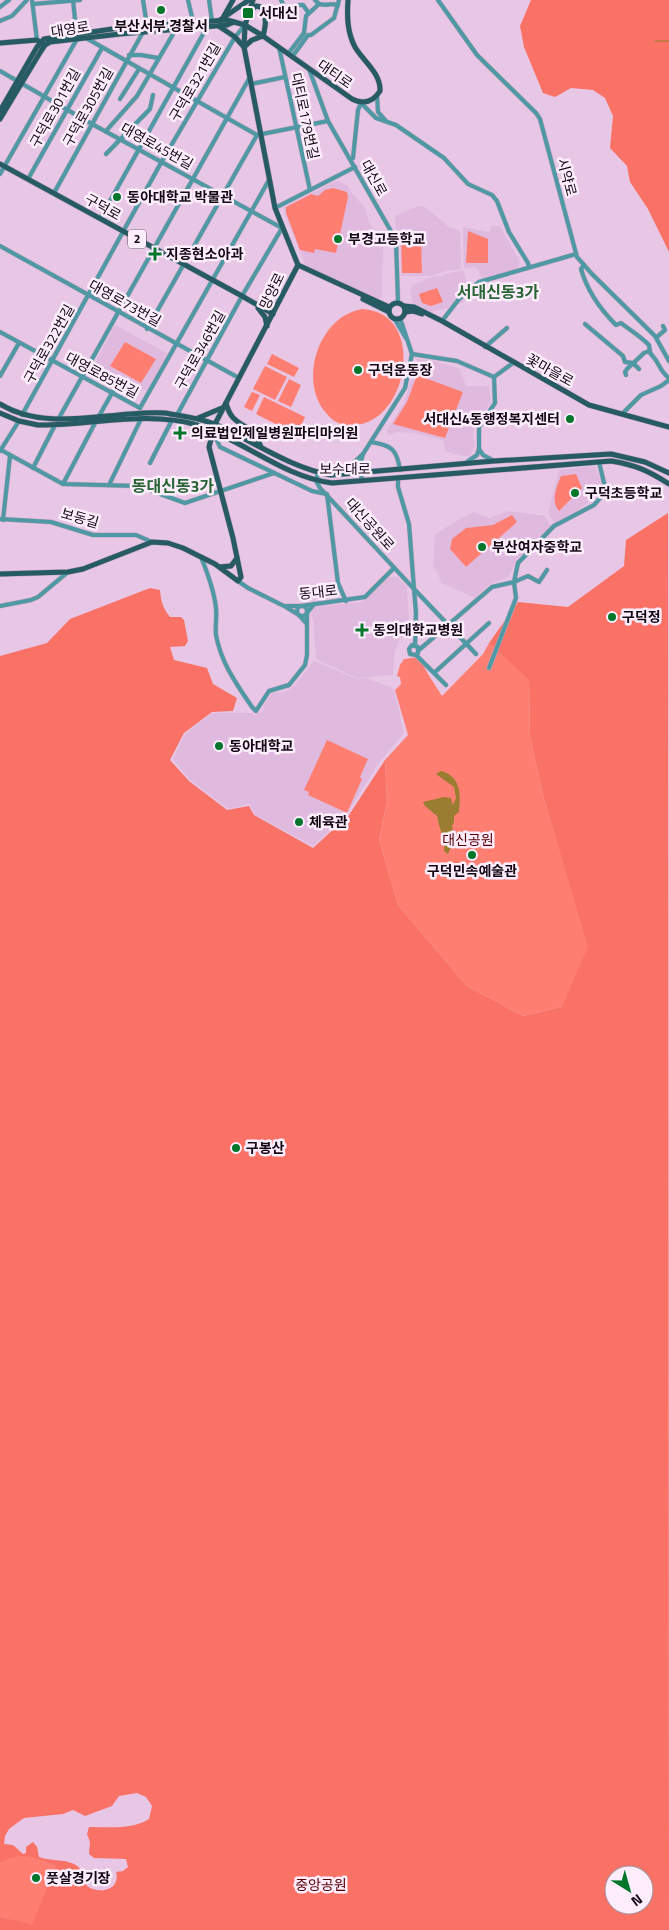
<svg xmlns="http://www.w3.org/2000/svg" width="669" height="1930" viewBox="0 0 669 1930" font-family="'Titillium Web','Noto Sans KR',sans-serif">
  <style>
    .built { fill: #e0bade }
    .green { fill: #fe7f72 }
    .forest { fill: #f97265; fill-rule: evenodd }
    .water { fill: #9a7d31 }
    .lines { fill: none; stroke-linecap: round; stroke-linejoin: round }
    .stream { stroke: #9a7d31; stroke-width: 1 }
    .minor-casing { stroke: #c1a5bf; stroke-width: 5 }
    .major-casing { stroke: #c1a5bf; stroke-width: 6 }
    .minor { stroke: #4f99a4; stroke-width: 4 }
    .major { stroke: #265b63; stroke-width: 5 }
    .poi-dot { fill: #00762b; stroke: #feeefd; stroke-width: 2 }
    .labels { text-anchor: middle; stroke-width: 5; stroke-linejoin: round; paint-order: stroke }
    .shield { fill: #feeefd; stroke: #5a4e59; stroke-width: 1 }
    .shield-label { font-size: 12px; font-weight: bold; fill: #130913 }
    .poi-label { font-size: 14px; font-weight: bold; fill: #130913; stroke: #feeefd; text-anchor: start }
    .street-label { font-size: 14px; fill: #130913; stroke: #feeefd }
    .park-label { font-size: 14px; fill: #570002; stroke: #feeefd }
    .quarter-label { font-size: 16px; font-weight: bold; fill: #296635; stroke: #feeefd }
  </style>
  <rect width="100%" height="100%" fill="#e7c7e5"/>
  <g class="built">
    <polygon points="335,181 339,181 348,186 351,192 365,208 369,222 375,230 379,233 383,241 382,297 378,300 306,266 285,214 283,208"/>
    <polygon points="419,206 425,207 448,226 460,231 461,269 444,271 433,276 401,276 400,233 396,231 395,216 410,209"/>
    <polygon points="491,226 500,226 520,262 517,270 482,278 476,267 464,268 463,227 489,232"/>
    <polygon points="463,270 470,291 470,296 462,303 449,308 430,312 416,308 412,302 410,290 413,285 426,279"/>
    <polygon points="115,325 170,355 148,392 95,363"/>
    <polygon points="417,359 431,360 460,369 466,386 489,386 491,401 486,411 482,411 474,431 473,439 475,445 470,457 446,452 443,440 413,433 398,432 389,435 386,432 404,403"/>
    <polygon points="595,466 603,486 593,500 555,524 548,513 559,470"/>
    <polygon points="508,511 545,516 551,527 517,560 508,577 490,584 475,598 442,583 433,565 435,535 451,524 474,512 489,518"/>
    <polygon points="389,577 397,577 407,587 410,635 401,636 395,651 393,675 357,678 316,659 313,619 311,615 313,607 362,602"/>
    <polygon points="314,661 357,679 365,678 391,687 394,690 404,733 380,761 347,814 313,846 255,815 250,804 228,809 189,779 173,759 185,734 212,713 253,713 254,716 264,710 263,706 272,693 284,692 293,687"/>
  </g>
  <g class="green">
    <polygon points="333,188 347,192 348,197 336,253 315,249 314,253 300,250 286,213 286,207 311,194 318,196 325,190"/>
    <polygon points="468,231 488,239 488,263 466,263"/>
    <polygon points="421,236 422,273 402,273 401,237"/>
    <polygon points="437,288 443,302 431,306 422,303 419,294"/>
    <path d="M363 309C427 313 409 423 354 425 343 426 334 423 327 414 297 381 319 315 363 309Z"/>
    <polygon points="125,342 156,359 141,383 110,366"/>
    <polygon points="272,354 299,368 294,377 267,364"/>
    <polygon points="265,366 287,377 275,400 253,389"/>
    <polygon points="417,375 463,392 445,438 393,424 407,402"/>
    <polygon points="289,379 301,385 291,407 278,401"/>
    <polygon points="252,392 260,395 252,411 244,407"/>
    <polygon points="264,397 305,417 297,435 256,414"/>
    <path d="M576 474 582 488 559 511C550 501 557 486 561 476Z"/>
    <polygon points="512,515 517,522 466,567 450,549 452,539 466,528 493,525"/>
    <polygon points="489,643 529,679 530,737 543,795 589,947 561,1007 523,1016 467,986 398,905 379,840 387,802 385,760 408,735 395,690 401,684 400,677 397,676 400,665 404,659 419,657 428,674 442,696 483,654"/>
    <polygon points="327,740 368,759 360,777 362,779 347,813 308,795 309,792 304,790"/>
    <polygon points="31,1855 55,1866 32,1925 0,1917 0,1863 11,1857"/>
  </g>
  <g class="forest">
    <polygon points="531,0 669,0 669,252 648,209 630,182 627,166 610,148 613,116 605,98 593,90 571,88 555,97 543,93 524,47 520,26"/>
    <path d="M668 513 669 1930H0V1917L32 1924 55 1866C33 1856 23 1851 0 1863V656L47 643 70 619 150 588 160 590C161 602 163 608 170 617H181L184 620 188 641 185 646 170 647 174 660 207 668 213 684 237 698 233 711 212 712 184 733 170 760 189 781 227 810 249 806 254 815 313 848 349 815 385 760 387 802 379 840 398 905 467 986 523 1016 561 1007 588 947 543 795 530 737 529 680 489 643 518 602 568 607 624 566 626 540ZM137 1793 146 1797 152 1806 149 1819C132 1830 108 1827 89 1827L87 1834 90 1842 89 1854 94 1858 126 1859 128 1867 123 1871 116 1872C121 1890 99 1895 87 1886 82 1854 60 1864 39 1857L37 1847 33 1842 26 1847V1853L23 1854 13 1845 4 1844 5 1836 9 1829 24 1818 63 1814 73 1810 85 1816 112 1806 119 1796ZM614 1875H644V1905H614Z"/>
  </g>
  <path class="water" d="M441 771C461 776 461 795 459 812L454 816V822L452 826 456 843 452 845 448 854 444 851C446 840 439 829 437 816L425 806 423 802 444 797 451 798 453 805 456 798 454 787 436 774Z"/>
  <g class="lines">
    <polyline class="stream" points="655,41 669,41"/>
    <g class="minor-casing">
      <g id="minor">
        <polyline points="32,0 37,40"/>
        <polyline points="143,0 147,26"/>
        <polyline points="188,0 192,17"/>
        <polyline points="209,0 212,21"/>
        <polyline points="281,0 287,13"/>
        <polyline points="438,0 477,55 536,113 540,119 577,257 592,274 655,336 669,361"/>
        <polyline points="33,4 80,0"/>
        <path d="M319 4C326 6 331 3 338 5"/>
        <polyline points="0,7 9,0"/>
        <polyline points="280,19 299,5 303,5 308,12"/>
        <polyline points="0,21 12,16 27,0"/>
        <polyline points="86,38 257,135 328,121"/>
        <polyline points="279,47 310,190"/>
        <polyline points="288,54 304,33 306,16 319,4 315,0"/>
        <polyline points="129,55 141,55 158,58"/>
        <polyline points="292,57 308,35 311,35 334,18 339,0"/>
        <polyline points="309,69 328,121 396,240 398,302"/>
        <polyline points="0,71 92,124 282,228 242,296 177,415"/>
        <polyline points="251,84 285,77"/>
        <polyline points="377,95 378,112 386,121"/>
        <polyline points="120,99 139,69"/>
        <polyline points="106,131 137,96 176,29"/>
        <polyline points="106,154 150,109 153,95"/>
        <polyline points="351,159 353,158 358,110 361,103 376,118 396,125 444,158 468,184 492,195 497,201 509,232 528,263 529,267"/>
        <polyline points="0,174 77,39 73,0"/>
        <polyline points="28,179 102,48"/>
        <polyline points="54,193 143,32"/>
        <polyline points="275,208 355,167"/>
        <polyline points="100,219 207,27"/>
        <polyline points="0,246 239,378"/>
        <path d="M584 265 581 269C587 290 601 310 616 325L621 323C630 330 640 336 649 345L650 351"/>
        <polyline points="394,318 406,338"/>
        <polyline points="442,321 459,299 479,282 576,254"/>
        <polyline points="585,324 623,356 625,362 633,363 639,369"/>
        <polyline points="147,329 257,135"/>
        <polyline points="0,332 140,408"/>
        <polyline points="657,337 665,330 663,326"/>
        <polyline points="485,347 507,328"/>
        <polyline points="412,354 457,361 494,377"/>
        <path d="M626 375 625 372 627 369 644 353 649 351C651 355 655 358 657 362 660 367 662 373 669 378"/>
        <polyline points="0,376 19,343"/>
        <polyline points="494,377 513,363"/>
        <polyline points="140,408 269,180"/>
        <polyline points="622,414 641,395 661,386 669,380"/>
        <polyline points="22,415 162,161 235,37 245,25"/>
        <polyline points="99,416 120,379"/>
        <polyline points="59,418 250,77"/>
        <polyline points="213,432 220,447 312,491 327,494 338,583 346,601"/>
        <path d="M371 442C391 445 397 449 400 470"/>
        <polyline points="479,449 483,455 494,461"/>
        <polyline points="1,450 63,484 138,486 185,503 274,473"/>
        <polyline points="0,451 19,421"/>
        <polyline points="467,462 477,455 479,449 479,427 495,403 494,377"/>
        <polyline points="150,463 172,420"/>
        <polyline points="33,468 55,425"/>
        <polyline points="318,473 316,481 320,488 414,589 416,613 415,645"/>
        <polyline points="334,474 349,467 363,454"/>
        <polyline points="398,478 398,487 409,524 414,589 476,654"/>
        <polyline points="362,481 360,465 363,454 405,388 412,354 400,318"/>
        <polyline points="63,484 95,423"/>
        <polyline points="109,485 141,419"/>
        <polyline points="0,519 51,522 93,535 136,535 152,542"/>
        <polyline points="3,520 10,456"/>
        <path d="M201 557C208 574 214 590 216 608 217 617 215 627 216 635 221 663 237 685 252 707L256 711 269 691 289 685 305 665 307 655V613L314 604"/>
        <polyline points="238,581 248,588 284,606 301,606 365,597 394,568"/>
        <polyline points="0,606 31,600 38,597 68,572"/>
        <circle cx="302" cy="611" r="5"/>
        <polyline points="286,607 299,615 306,623"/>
        <polyline points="419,650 492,587 514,582 518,563 554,526 594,505 601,497 605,487 599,462"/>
        <polyline points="416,655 418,653 418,647 412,645 409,649 410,654 416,655 434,673"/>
        <polyline points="489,668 516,598 514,582 528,576 539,582 547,570"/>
        <polyline points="446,685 434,673 489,623"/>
      </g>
    </g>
    <g class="major-casing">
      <g id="major">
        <polyline points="224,16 233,0"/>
        <polyline points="220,20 249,0"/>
        <path d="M220 27 235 37 244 47 252 40 263 36C266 25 267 18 261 7L256 6 251 10"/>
        <polyline points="0,43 37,40 43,44"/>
        <path d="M0 111 37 47 44 39 119 28 227 20 245 25 263 36 352 99C364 105 373 102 380 91 381 73 363 61 355 47 347 32 347 16 348 0"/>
        <polyline points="0,119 41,51 45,45 50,42 120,34 227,25 234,22"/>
        <polyline points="0,164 242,296 273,314"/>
        <polyline points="298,265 389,307"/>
        <polyline points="363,299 389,312"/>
        <circle cx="397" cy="311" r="8"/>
        <polyline points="404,306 414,307 442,321 589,405 669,427"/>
        <polyline points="258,308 265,317 267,326"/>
        <polyline points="405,312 413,311 422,314"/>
        <path d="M226 403C231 422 239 421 253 432 256 436 259 442 261 447"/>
        <path d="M0 404C39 428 88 417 130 414 142 413 154 412 165 413 182 416 201 418 217 425 254 442 291 468 331 475L494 461 611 454 645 462 669 473"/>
        <path d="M0 413 19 421 38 425C89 426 147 410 197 425 243 440 283 477 332 483L611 461C636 465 649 471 669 484"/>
        <polyline points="198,418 222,408"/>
        <polyline points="220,567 231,566 237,558"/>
        <polyline points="0,574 68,572 83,569 152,542 168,543 183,548 215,564 238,581 241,577 233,538 209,447 215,424 298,265 275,208 244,47 245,25 253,0"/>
      </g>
    </g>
    <use href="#minor" class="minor"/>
    <use href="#major" class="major"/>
  </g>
  <g class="poi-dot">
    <circle cx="161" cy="10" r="5"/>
    <rect x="242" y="7" width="12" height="12" rx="2.5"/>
    <circle cx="117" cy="197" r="5"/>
    <circle cx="338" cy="239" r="5"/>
    <path d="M152.5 246.5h5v5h5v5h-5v5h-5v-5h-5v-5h5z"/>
    <circle cx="358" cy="370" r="5"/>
    <circle cx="570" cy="419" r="5"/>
    <path d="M177.5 425.5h5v5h5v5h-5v5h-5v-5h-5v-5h5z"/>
    <circle cx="575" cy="493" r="5"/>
    <circle cx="482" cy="547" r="5"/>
    <circle cx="612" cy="617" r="5"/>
    <path d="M359.5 622.5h5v5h5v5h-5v5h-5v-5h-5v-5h5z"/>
    <circle cx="219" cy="746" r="5"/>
    <circle cx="299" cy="822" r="5"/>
    <circle cx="472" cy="855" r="5"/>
    <circle cx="236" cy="1148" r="5"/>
    <circle cx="36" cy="1878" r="5"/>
  </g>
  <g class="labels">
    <rect class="shield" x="128" y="229.5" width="18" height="19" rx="4"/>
    <g class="shield-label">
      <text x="137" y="243">2</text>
    </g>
    <g class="poi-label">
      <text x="259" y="18">서대신</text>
      <text x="161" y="31" text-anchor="middle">부산서부 경찰서</text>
      <text x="127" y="202">동아대학교 박물관</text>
      <text x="348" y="244">부경고등학교</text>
      <text x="166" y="259">지종현소아과</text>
      <text x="368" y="375">구덕운동장</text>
      <text x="560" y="424" text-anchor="end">서대신4동행정복지센터</text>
      <text x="191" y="438">의료법인제일병원파티마의원</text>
      <text x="585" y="498">구덕초등학교</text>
      <text x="492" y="552">부산여자중학교</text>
      <text x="622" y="622">구덕정</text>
      <text x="373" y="635">동의대학교병원</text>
      <text x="229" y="751">동아대학교</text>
      <text x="309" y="827">체육관</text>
      <text x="472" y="876" text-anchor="middle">구덕민속예술관</text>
      <text x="246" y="1153">구봉산</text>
      <text x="46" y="1883">풋살경기장</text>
    </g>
    <g class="street-label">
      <text transform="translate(70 29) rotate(-9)" y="5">대영로</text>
      <text transform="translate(335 74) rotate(35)" y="5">대티로</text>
      <text transform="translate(195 82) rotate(-60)" y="5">구덕로321번길</text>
      <text transform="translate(88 107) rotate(-61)" y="5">구덕로305번길</text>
      <text transform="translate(55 108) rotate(-61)" y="5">구덕로301번길</text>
      <text transform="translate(305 116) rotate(78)" y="5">대티로179번길</text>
      <text transform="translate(157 146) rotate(29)" y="5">대영로45번길</text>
      <text transform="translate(567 177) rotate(75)" y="5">시약로</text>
      <text transform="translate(374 178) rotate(61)" y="5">대신로</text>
      <text transform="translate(103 207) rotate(29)" y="5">구덕로</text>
      <text transform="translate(272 291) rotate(-64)" y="5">망양로</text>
      <text transform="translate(125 303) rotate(29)" y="5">대영로73번길</text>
      <text transform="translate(49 344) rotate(-61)" y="5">구덕로322번길</text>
      <text transform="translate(200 350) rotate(-61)" y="5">구덕로346번길</text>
      <text transform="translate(550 370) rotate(29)" y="5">꽃마을로</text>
      <text transform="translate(102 375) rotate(28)" y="5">대영로85번길</text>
      <text x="345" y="474">보수대로</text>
      <text transform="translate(80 518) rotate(16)" y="5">보동길</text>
      <text transform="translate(370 524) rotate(48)" y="5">대신공원로</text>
      <text transform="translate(318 592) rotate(-6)" y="5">동대로</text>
    </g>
    <g class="park-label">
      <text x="468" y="845">대신공원</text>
      <text x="321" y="1890">중앙공원</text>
    </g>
    <g class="quarter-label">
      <text x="498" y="298">서대신동3가</text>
      <text x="173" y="492">동대신동3가</text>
    </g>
  </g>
  <g transform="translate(629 1890) rotate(143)"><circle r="24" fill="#feeefd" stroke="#a0929f"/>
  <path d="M0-4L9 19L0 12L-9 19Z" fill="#00762b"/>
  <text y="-8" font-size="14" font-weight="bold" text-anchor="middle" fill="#130913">N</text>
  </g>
</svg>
